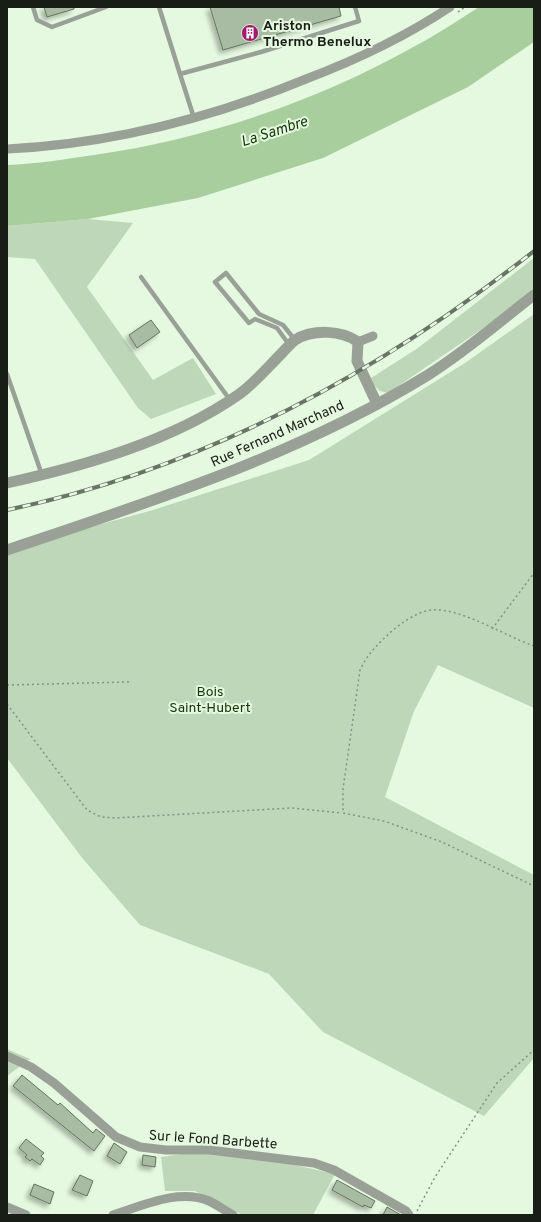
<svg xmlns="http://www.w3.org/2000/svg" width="541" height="1222" viewBox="0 0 541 1222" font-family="Overpass,sans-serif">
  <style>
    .green { fill: #bfd7b9 }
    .water { fill: #a9ce9e }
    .building { fill: #a8bba3; stroke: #64745f; filter: url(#shadow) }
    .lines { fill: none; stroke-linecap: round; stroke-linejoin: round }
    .path { stroke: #859181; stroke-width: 1.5; stroke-dasharray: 2 3; stroke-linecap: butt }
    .service { stroke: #99a197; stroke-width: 4.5 }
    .minor { stroke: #99a197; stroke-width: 9 }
    .tertiary { stroke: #99a197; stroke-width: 11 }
    .rail-casing { stroke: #687465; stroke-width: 4 }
    .rail { stroke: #e5f8e0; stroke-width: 2.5; stroke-dasharray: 8; stroke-linecap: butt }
    .labels { text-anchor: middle; stroke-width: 4; stroke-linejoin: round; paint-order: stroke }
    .poi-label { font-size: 14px; font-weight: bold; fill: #181e16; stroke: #e5f8e0; text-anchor: start }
    .street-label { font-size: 14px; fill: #181e16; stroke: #e5f8e0 }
    .park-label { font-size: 14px; fill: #143707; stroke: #e5f8e0 }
    .water-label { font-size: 15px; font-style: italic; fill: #153808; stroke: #e5f8e0 }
  </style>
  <defs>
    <filter id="shadow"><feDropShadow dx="-3.5" dy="3.5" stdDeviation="2" flood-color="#0004"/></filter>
  </defs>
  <rect width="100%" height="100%" fill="#e5f8e0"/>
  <g class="green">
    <polygon points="88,219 133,223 87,287 153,380 193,358 216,394 151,419 138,408 35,259 7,257 7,226"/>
    <polygon points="534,258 534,291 498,318 388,393 380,391 368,380 418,348"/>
    <polygon points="534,314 534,708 438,665 414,711 385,797 534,875 534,1058 484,1116 323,1032 269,974 140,925 83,859 7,758 7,550 153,510 309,460 465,363"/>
    <polygon points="7,1049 30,1059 7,1076"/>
    <polygon points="196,1152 259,1157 335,1174 313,1215 242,1215 195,1191 165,1191 161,1157"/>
  </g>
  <path class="water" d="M479 7H534V42L468 87 323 158 198 198 88 219 7 226V165C36 164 66 159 94 155 232 135 364 84 479 7Z"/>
  <g class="building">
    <polygon points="44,7 74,7 74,9 47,17"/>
    <polygon points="210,7 339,7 341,16 223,50"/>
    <polygon points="151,320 160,332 137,348 129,335"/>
    <polygon points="22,1075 58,1105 60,1103 93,1133 96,1129 105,1136 94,1151 13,1086"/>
    <polygon points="26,1139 44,1153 41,1156 44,1159 40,1165 32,1159 30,1161 25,1157 27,1155 19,1148"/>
    <polygon points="114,1143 127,1152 120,1164 107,1156"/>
    <polygon points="143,1155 156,1157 155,1167 142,1165"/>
    <polygon points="80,1175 93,1181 87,1196 72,1190"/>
    <polygon points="337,1180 375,1201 371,1208 364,1205 363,1207 332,1190"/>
    <polygon points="34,1184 54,1192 50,1204 30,1195"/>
    <polygon points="387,1207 401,1215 383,1215"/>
  </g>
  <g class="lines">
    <g class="path">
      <polyline points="458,12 465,7"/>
      <polyline points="492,629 534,573"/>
      <path d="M534 646C505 636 460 607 431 610 417 612 403 622 393 630 379 643 368 653 360 670L343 789V813L384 821 442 842 534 886"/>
      <polyline points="7,685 129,682"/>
      <polyline points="7,704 87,810 101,817 115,818 291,808 342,813"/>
      <polyline points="417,1211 435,1177 497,1083 534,1050"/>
    </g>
    <g class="service">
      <polyline points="33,7 37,20 52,27 106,7"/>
      <polyline points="159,7 180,74 261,52 359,21 355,7"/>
      <polyline points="180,74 194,118"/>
      <polyline points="141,277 230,400"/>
      <polyline points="290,346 277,328 255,319 249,323 215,282 226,273 259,314 283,325 295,340"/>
      <polyline points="7,374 42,475"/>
    </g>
    <g class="minor">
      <path d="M7 149C110 144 211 118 306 79 356 60 405 37 450 7"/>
      <polyline points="358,342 373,336"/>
      <polyline points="7,1056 31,1067 54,1083 116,1137 140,1147 166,1150 210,1150 314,1163 334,1170 406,1211 409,1215"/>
      <polyline points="7,1207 26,1215"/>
      <path d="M113 1215C142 1206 179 1188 209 1201 218 1205 225 1211 233 1215"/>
    </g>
    <g class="tertiary">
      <path d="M7 483C84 466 172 441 238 395 254 384 268 367 282 353 286 349 290 344 295 340 313 329 342 330 358 342L357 361 377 404"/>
      <path d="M7 550C150 502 298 455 428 375 465 352 499 322 534 295"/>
    </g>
    <g class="rail-casing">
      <path id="rail" d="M7 510C202 469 379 373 534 251"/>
    </g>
    <use href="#rail" class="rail"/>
  </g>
  <defs>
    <g id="building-disc" transform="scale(0.9)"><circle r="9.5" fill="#9e1a6b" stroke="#e5f8e0"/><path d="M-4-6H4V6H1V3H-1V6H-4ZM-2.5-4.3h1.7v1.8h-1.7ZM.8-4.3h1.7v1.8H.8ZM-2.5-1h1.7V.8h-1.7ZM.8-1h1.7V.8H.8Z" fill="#fff"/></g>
  </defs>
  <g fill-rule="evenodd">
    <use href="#building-disc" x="250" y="33"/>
  </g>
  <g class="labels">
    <g class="poi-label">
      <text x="263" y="30">Ariston<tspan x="263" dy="16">Thermo Benelux</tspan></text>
    </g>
    <g class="street-label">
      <text transform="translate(277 433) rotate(-24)" y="5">Rue Fernand Marchand</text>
      <text transform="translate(213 1139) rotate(4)" y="5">Sur le Fond Barbette</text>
    </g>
    <g class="park-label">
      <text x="210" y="696">Bois<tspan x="210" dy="16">Saint-Hubert</tspan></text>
    </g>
    <g class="water-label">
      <text transform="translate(274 131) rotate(-18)" y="5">La Sambre</text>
    </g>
  </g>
  <rect width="541" height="1222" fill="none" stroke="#181e16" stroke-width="16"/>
</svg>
